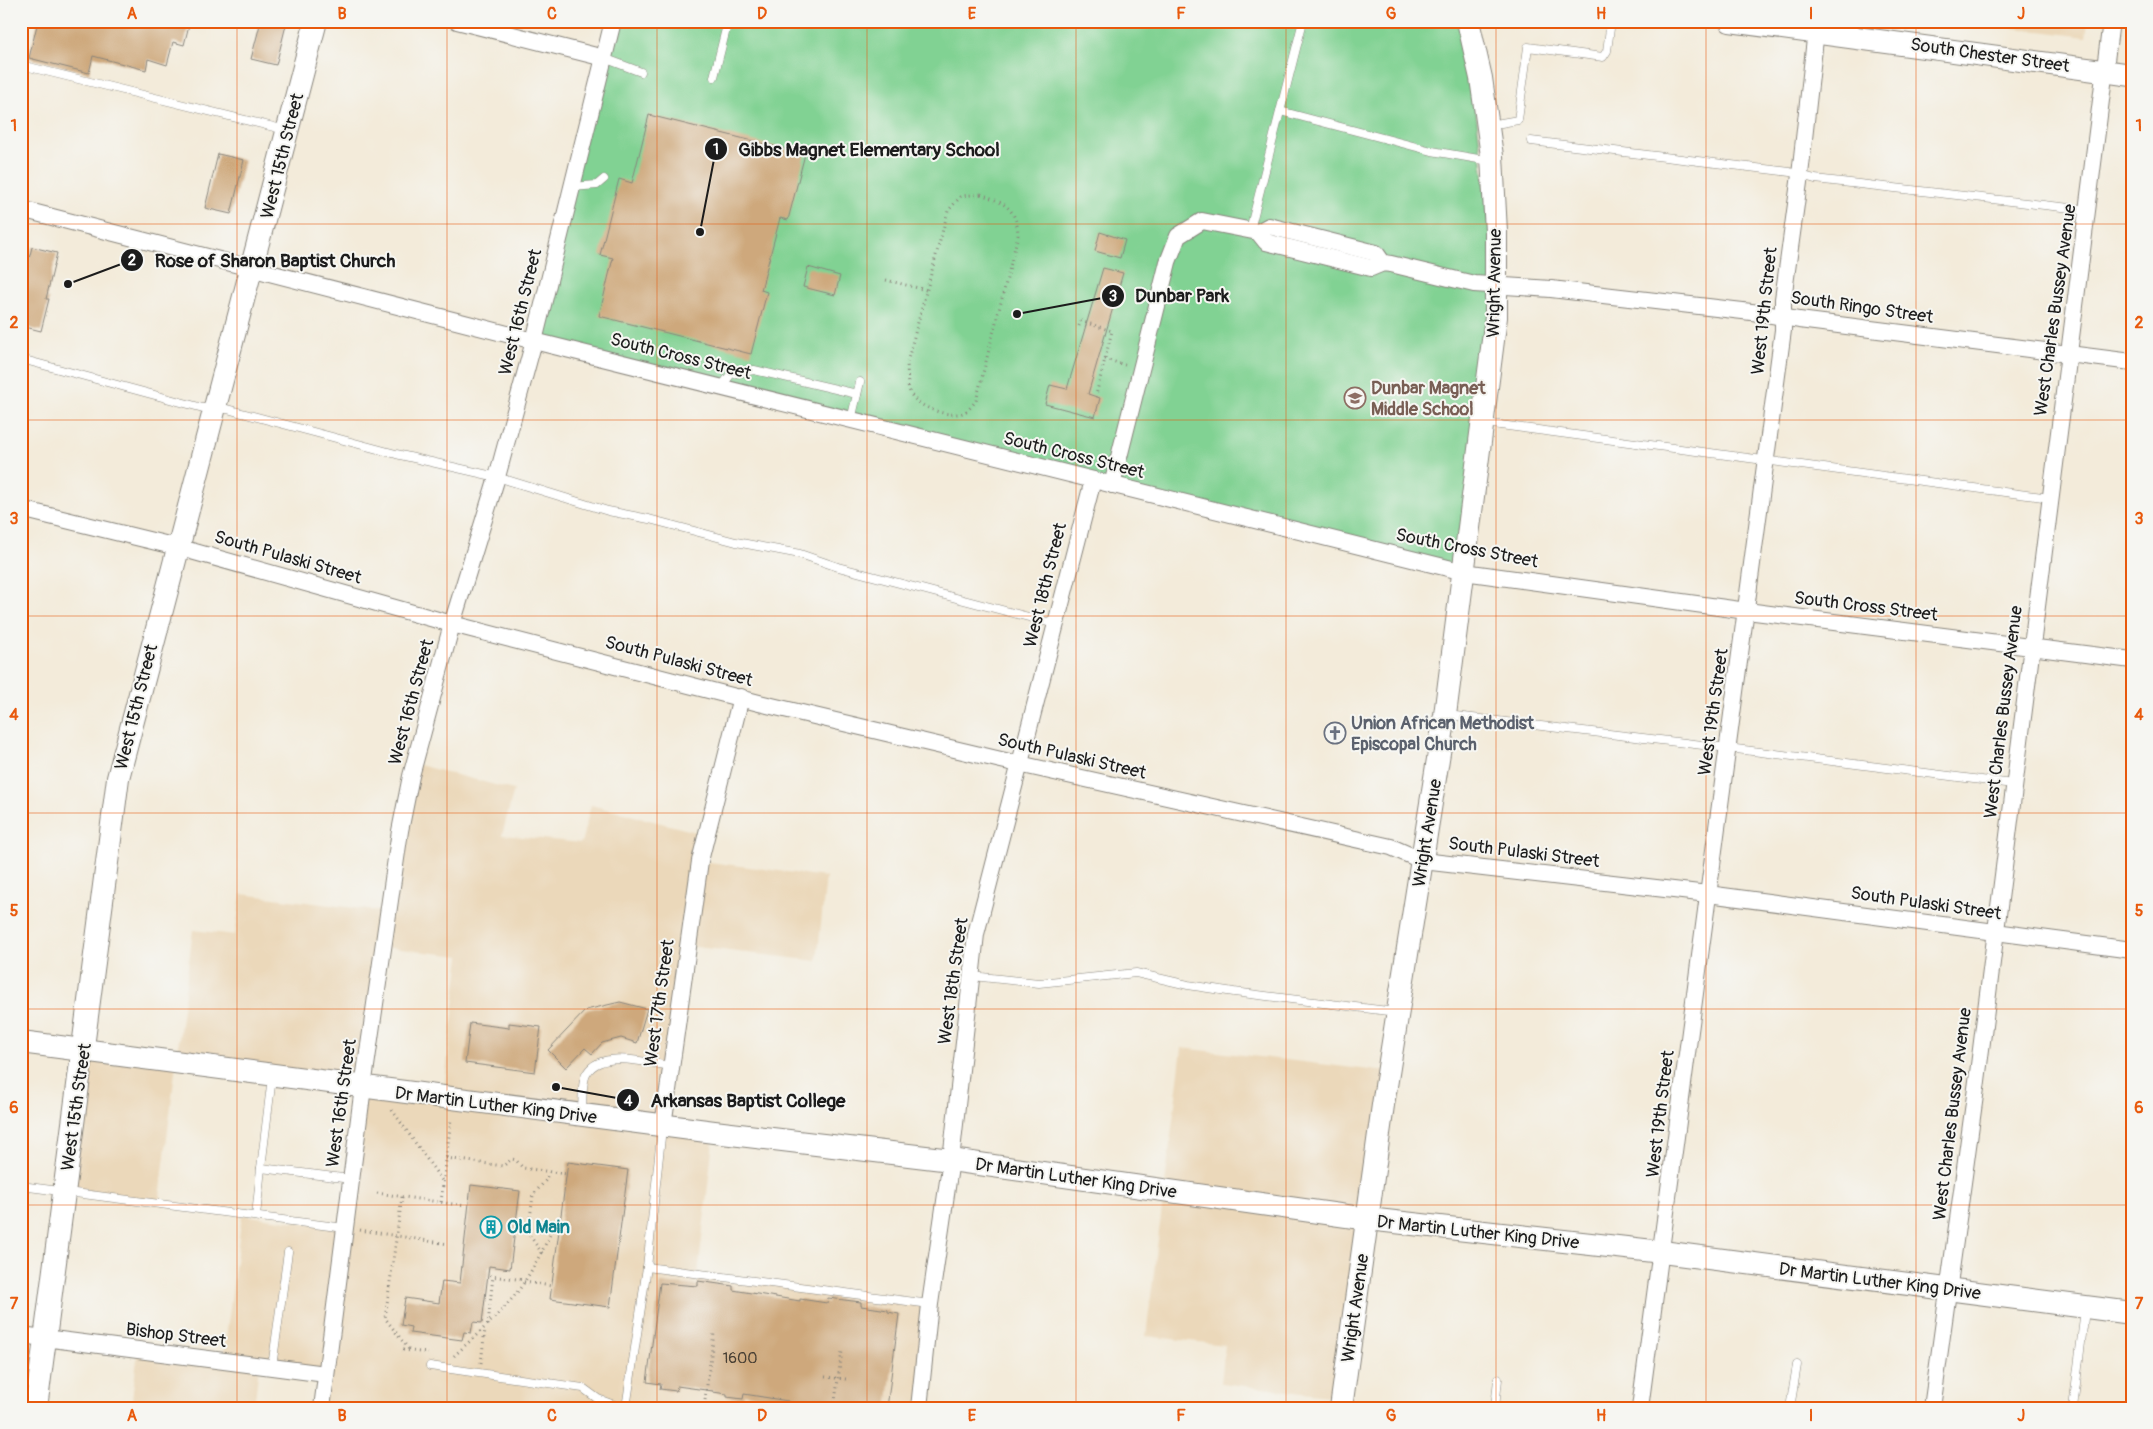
<svg xmlns="http://www.w3.org/2000/svg" width="2153" height="1429" viewBox="0 0 2153 1429" font-family="Pangolin,sans-serif">
  <style>
    .built { fill: #ebd8ba; fill-rule: evenodd }
    .green { fill: #81d293; stroke: #4e7758 }
    .building { fill: #cea87c }
    .lines { fill: none; stroke-linecap: round; stroke-linejoin: round }
    .lane-casing { stroke: #88847b; stroke-width: 9 }
    .street-casing { stroke: #88847b; stroke-width: 18 }
    .secondary-casing { stroke: #88847b; stroke-width: 24 }
    .path { stroke: #88847b; stroke-width: 3; stroke-dasharray: 1 4; stroke-linecap: butt }
    .lane { stroke: #fff; stroke-width: 8 }
    .street { stroke: #fff; stroke-width: 16 }
    .secondary { stroke: #fff; stroke-width: 22 }
    .grid { fill: none; stroke: #e8590c; stroke-width: 1; stroke-opacity: 0.55 }
    .labels { text-anchor: middle; stroke-width: 4; stroke-linejoin: round; paint-order: stroke }
    .number-label { font-size: 15px; fill: #483f34 }
    .street-label { font-size: 18px; fill: #1c1c1c; stroke: #f6f6f2 }
    .education-label { font-size: 18px; font-weight: bold; fill: #785e54; stroke: #f6f6f2; text-anchor: start }
    .worship-label { font-size: 18px; font-weight: bold; fill: #5b616d; stroke: #f6f6f2; text-anchor: start }
    .culture-label { font-size: 18px; font-weight: bold; fill: #0d838f; stroke: #f6f6f2; text-anchor: start }
    .leader { fill: none; stroke: #1c1c1c; stroke-width: 2 }
    .callout-dot { fill: #1c1c1c; stroke: #f6f6f2; stroke-width: 2 }
    .mark-label { font-size: 15px; text-anchor: middle; font-weight: bold; fill: #fff }
    .callout-label { font-size: 19px; text-anchor: middle; font-weight: bold; fill: #1c1c1c; stroke: #f6f6f2; stroke-width: 4; stroke-linejoin: round; paint-order: stroke }
    .neatline { fill: none; stroke: #e8590c; stroke-width: 2 }
    .grid-label { font-size: 16px; text-anchor: middle; font-weight: bold; fill: #e8590c }
  </style>
  <rect width="100%" height="100%" fill="#f6f6f2"/>
  <filter id="ink" filterUnits="userSpaceOnUse"><feTurbulence type="fractalNoise" baseFrequency=".02" numOctaves="2"/><feDisplacementMap in="SourceGraphic" scale="10" xChannelSelector="R" yChannelSelector="G"/><feConvolveMatrix kernelMatrix="1 2 1 2 8 2 1 2 1" color-interpolation-filters="sRGB"/></filter>
  <filter id="wash" filterUnits="userSpaceOnUse"><feTurbulence type="fractalNoise" baseFrequency=".0096" numOctaves="4" result="noise"/><feDisplacementMap in="SourceGraphic" scale="20" xChannelSelector="R" yChannelSelector="G"/><feGaussianBlur stdDeviation="1.12" result="paint"/><feColorMatrix in="noise" values="0 0 0 0 0 0 0 0 0 0 0 0 0 0 0 0 0 1.4 0 .05"/><feComposite in="paint" operator="in"/></filter>
  <g filter="url(#wash)">
    <rect width="100%" height="100%" fill="#f3ebda"/>
    <g class="built">
      <polygon points="1960,21 2088,21 2086,37"/>
      <path d="M415 764 514 790 502 835 581 843 591 805 708 835 701 861 826 877 817 961 687 946 663 1125 714 1132 698 1274 930 1304 919 1408H322L326 1374 259 1366 254 1408H131L138 1351 223 1361 242 1215 345 1228 362 1088 176 1063 159 1205 65 1192 84 1050 176 1063 193 930 235 935 241 894 387 912ZM383 947 460 956 443 1097 363 1087Z"/>
      <polygon points="1182,1048 1388,1072 1343,1398 1221,1383 1225,1345 1146,1336"/>
    </g>
    <polygon class="green" points="614,21 1465,21 1497,287 1464,572 534,341"/>
    <g id="blocks">
      <g class="building">
        <polygon points="38,21 190,21 184,45 173,42 167,65 148,59 146,70 93,56 89,73 29,58"/>
        <polygon points="261,21 287,21 276,65 251,59"/>
        <polygon points="649,115 805,154 788,220 780,218 761,290 767,292 751,354 599,316 613,258 600,255 619,179 632,183"/>
        <polygon points="218,154 244,160 231,214 205,208"/>
        <polygon points="1100,232 1125,240 1120,258 1095,251"/>
        <polygon points="32,247 57,253 46,299 49,299 41,331 21,326 21,291"/>
        <polygon points="808,267 840,276 835,295 803,287"/>
        <polygon points="1103,268 1123,273 1088,394 1100,398 1095,417 1045,404 1050,385 1067,389"/>
        <polygon points="620,1002 647,1009 637,1043 621,1038 602,1043 592,1054 585,1048 566,1068 548,1050 586,1010"/>
        <polygon points="470,1023 509,1028 509,1023 541,1027 535,1072 465,1063"/>
        <polygon points="568,1162 628,1170 610,1307 550,1299"/>
        <polygon points="471,1185 520,1191 510,1269 489,1266 482,1323 473,1322 471,1333 464,1332 462,1340 410,1333 411,1327 401,1325 405,1298 439,1303 442,1281 460,1283"/>
        <polygon points="698,1281 733,1286 733,1290 800,1301 800,1299 827,1303 828,1298 861,1302 861,1306 888,1310 888,1312 899,1314 887,1408 843,1408 809,1403 808,1408 788,1405 788,1401 744,1394 743,1399 727,1397 727,1394 713,1392 713,1391 677,1386 676,1391 660,1389 661,1384 647,1382 660,1283 698,1286"/>
      </g>
    </g>
  </g>
  <g filter="url(#ink)">
    <use href="#blocks" fill-opacity="0" stroke="#88847b" stroke-width="1"/>
    <g class="lines">
      <g class="lane-casing">
        <g id="lane">
          <polyline points="604,58 641,72"/>
          <polyline points="21,65 286,130"/>
          <polyline points="714,77 728,21"/>
          <polyline points="1280,111 1432,151 1490,161"/>
          <polyline points="1490,125 1518,120 1528,47 1603,57 1607,51 1611,21"/>
          <polyline points="1531,141 1790,172 1815,179 2088,210"/>
          <polyline points="572,187 597,185 604,179"/>
          <polyline points="1250,230 1303,21"/>
          <polyline points="21,359 203,408 227,409 396,454 497,477 608,511 649,519 736,542 800,554 838,567 1055,624"/>
          <polyline points="721,387 731,374 754,370 857,394"/>
          <polyline points="851,420 860,382"/>
          <polyline points="1485,423 2050,498"/>
          <polyline points="1447,715 1728,748 2013,784"/>
          <polyline points="972,976 1039,983 1136,973 1188,985 1234,992 1396,1012"/>
          <polyline points="272,1077 261,1168 351,1179"/>
          <path d="M582 1112C583 1101 581 1082 587 1073 601 1049 649 1063 671 1066"/>
          <polyline points="21,1186 345,1228"/>
          <polyline points="256,1216 261,1168"/>
          <polyline points="647,1267 930,1304"/>
          <polyline points="430,1366 583,1388 598,1399 622,1408"/>
          <polyline points="272,1367 288,1252"/>
          <polyline points="626,1408 647,1267 662,1128"/>
          <polyline points="1495,1408 1498,1379"/>
          <polyline points="1790,1408 1797,1365"/>
          <polyline points="2073,1408 2085,1310"/>
        </g>
      </g>
      <g class="street-casing">
        <g id="street">
          <polyline points="457,21 604,58"/>
          <polyline points="21,209 534,341 1464,572 1747,611 2132,660"/>
          <polyline points="1258,232 1269,226 1376,253 1383,263"/>
          <polyline points="1112,485 1168,262 1178,236 1202,221 1258,232 1266,242 1371,268 1383,263 1391,264 1474,284 1551,289 1760,313 1799,320 2132,362"/>
          <polyline points="21,509 177,547 452,624 759,703 1001,760 1391,847 1423,861 1708,894 2132,950"/>
          <polyline points="663,1126 700,861 741,697"/>
          <polyline points="21,1335 326,1374"/>
          <polyline points="322,1408 363,1087 400,831 411,776 452,624 497,477 534,341 613,21"/>
          <polyline points="919,1408 930,1304 951,1160 976,934 1093,480"/>
          <polyline points="1640,1408 1783,330 1783,299 1800,175 1817,21"/>
          <polyline points="1932,1408 1977,1081 2111,21"/>
        </g>
      </g>
      <g class="secondary-casing">
        <g id="secondary">
          <polyline points="1730,21 2132,75"/>
          <polyline points="21,1042 714,1132 951,1160 1368,1219 1662,1252 2132,1313"/>
          <polyline points="36,1408 118,778 316,21"/>
          <polyline points="1341,1408 1383,1105 1445,715 1496,317 1496,232 1492,156 1481,78 1468,21"/>
        </g>
      </g>
      <g class="path">
        <path d="M981 194C1004 203 1017 208 1018 235L976 401C973 404 969 410 965 412 951 419 918 408 911 394 906 385 908 373 907 363L948 211 961 196Z"/>
        <polyline points="886,280 926,290"/>
        <polyline points="1079,326 1081,321 1112,331 1096,395"/>
        <polyline points="1105,359 1125,365"/>
        <polyline points="392,1110 443,1182"/>
        <polyline points="446,1158 503,1166 512,1159 516,1160 523,1168 566,1174"/>
        <polyline points="377,1193 466,1206"/>
        <polyline points="402,1197 385,1318 410,1351"/>
        <polyline points="441,1202 451,1119"/>
        <polyline points="360,1230 448,1244"/>
        <polyline points="542,1253 530,1236 529,1227 533,1195 546,1180 548,1172"/>
        <polyline points="490,1276 525,1280"/>
        <polyline points="524,1282 552,1286"/>
        <polyline points="488,1325 493,1276"/>
        <polyline points="403,1350 428,1353"/>
        <path d="M454 1356C478 1333 504 1312 523 1284 537 1263 547 1241 558 1218"/>
        <polyline points="481,1363 485,1329"/>
        <polyline points="825,1377 846,1379"/>
        <polyline points="705,1400 714,1333"/>
        <polyline points="834,1408 842,1351"/>
      </g>
      <use href="#lane" class="lane"/>
      <use href="#street" class="street"/>
      <use href="#secondary" class="secondary"/>
    </g>
  </g>
  <path class="grid" d="M237 21V1408M447 21V1408M657 21V1408M867 21V1408M1076 21V1408M1286 21V1408M1496 21V1408M1706 21V1408M1916 21V1408M21 224H2132M21 420H2132M21 616H2132M21 813H2132M21 1009H2132M21 1205H2132"/>
  <defs>
    <g id="school-ring" transform="scale(1.125)"><circle r="9.5" fill="#f6f6f2" stroke="#8d6e63" stroke-width="1.5"/><path d="M0-5L7-2L0 1L-7-2ZM-4 1L0 2.5L4 1V4Q0 6-4 4Z" fill="#8d6e63"/></g>
    <g id="church-ring" transform="scale(1.125)"><circle r="9.5" fill="#f6f6f2" stroke="#6b7280" stroke-width="1.5"/><path d="M-1.2-6h2.4v3.5h3.3v2.4h-3.3V6h-2.4V-.1h-3.3v-2.4h3.3Z" fill="#6b7280"/></g>
    <g id="building-ring" transform="scale(1.125)"><circle r="9.5" fill="#f6f6f2" stroke="#0f9aa8" stroke-width="1.5"/><path d="M-4-6H4V6H1V3H-1V6H-4ZM-2.5-4.3h1.7v1.8h-1.7ZM.8-4.3h1.7v1.8H.8ZM-2.5-1h1.7V.8h-1.7ZM.8-1h1.7V.8H.8Z" fill="#0f9aa8"/></g>
  </defs>
  <g fill-rule="evenodd">
    <use href="#school-ring" x="1355" y="398"/>
    <use href="#church-ring" x="1335" y="733"/>
    <use href="#building-ring" x="491" y="1227"/>
  </g>
  <g class="labels">
    <g class="number-label">
      <text x="740" y="1363">1600</text>
    </g>
    <g class="street-label">
      <text transform="translate(1990 55) rotate(8)" y="6">South Chester Street</text>
      <text transform="translate(282 156) rotate(-76)" y="6">West 15th Street</text>
      <text transform="translate(1494 283) rotate(-89)" y="6">Wright Avenue</text>
      <text transform="translate(1862 307) rotate(8)" y="6">South Ringo Street</text>
      <text transform="translate(2055 310) rotate(-82)" y="6">West Charles Bussey Avenue</text>
      <text transform="translate(1764 311) rotate(-84)" y="6">West 19th Street</text>
      <text transform="translate(520 312) rotate(-76)" y="6">West 16th Street</text>
      <text transform="translate(681 356) rotate(14)" y="6">South Cross Street</text>
      <text transform="translate(1074 455) rotate(14)" y="6">South Cross Street</text>
      <text transform="translate(1467 548) rotate(11)" y="6">South Cross Street</text>
      <text transform="translate(288 557) rotate(16)" y="6">South Pulaski Street</text>
      <text transform="translate(1045 585) rotate(-76)" y="6">West 18th Street</text>
      <text transform="translate(1866 606) rotate(7)" y="6">South Cross Street</text>
      <text transform="translate(679 661) rotate(15)" y="6">South Pulaski Street</text>
      <text transform="translate(411 702) rotate(-75)" y="6">West 16th Street</text>
      <text transform="translate(136 707) rotate(-76)" y="6">West 15th Street</text>
      <text transform="translate(1713 712) rotate(-82)" y="6">West 19th Street</text>
      <text transform="translate(2003 712) rotate(-83)" y="6">West Charles Bussey Avenue</text>
      <text transform="translate(1072 756) rotate(13)" y="6">South Pulaski Street</text>
      <text transform="translate(1427 833) rotate(-81)" y="6">Wright Avenue</text>
      <text transform="translate(1524 852) rotate(7)" y="6">South Pulaski Street</text>
      <text transform="translate(1926 903) rotate(8)" y="6">South Pulaski Street</text>
      <text transform="translate(953 981) rotate(-82)" y="6">West 18th Street</text>
      <text transform="translate(659 1003) rotate(-82)" y="6">West 17th Street</text>
      <text transform="translate(341 1103) rotate(-82)" y="6">West 16th Street</text>
      <text transform="translate(496 1105) rotate(7)" y="6">Dr Martin Luther King Drive</text>
      <text transform="translate(76 1107) rotate(-82)" y="6">West 15th Street</text>
      <text transform="translate(1660 1114) rotate(-83)" y="6">West 19th Street</text>
      <text transform="translate(1952 1114) rotate(-83)" y="6">West Charles Bussey Avenue</text>
      <text transform="translate(1076 1178) rotate(8)" y="6">Dr Martin Luther King Drive</text>
      <text transform="translate(1478 1232) rotate(6)" y="6">Dr Martin Luther King Drive</text>
      <text transform="translate(1880 1281) rotate(7)" y="6">Dr Martin Luther King Drive</text>
      <text transform="translate(1355 1308) rotate(-82)" y="6">Wright Avenue</text>
      <text transform="translate(176 1335) rotate(7)" y="6">Bishop Street</text>
    </g>
    <g class="education-label">
      <text x="1371" y="394">Dunbar Magnet<tspan x="1371" dy="21">Middle School</tspan></text>
    </g>
    <g class="worship-label">
      <text x="1351" y="729">Union African Methodist<tspan x="1351" dy="21">Episcopal Church</tspan></text>
    </g>
    <g class="culture-label">
      <text x="507" y="1233">Old Main</text>
    </g>
  </g>
  <path class="leader" d="M700 232L716 149M68 284L132 260M1017 314L1113 296M556 1087L628 1100"/>
  <g class="callout-dot">
    <circle cx="700" cy="232" r="5"/>
    <circle cx="68" cy="284" r="5"/>
    <circle cx="1017" cy="314" r="5"/>
    <circle cx="556" cy="1087" r="5"/>
    <circle cx="716" cy="149" r="12"/>
    <circle cx="132" cy="260" r="12"/>
    <circle cx="1113" cy="296" r="12"/>
    <circle cx="628" cy="1100" r="12"/>
  </g>
  <g class="mark-label">
    <text x="716" y="154">1</text>
    <text x="132" y="265">2</text>
    <text x="1113" y="301">3</text>
    <text x="628" y="1106">4</text>
  </g>
  <g class="callout-label">
    <text x="869" y="156">Gibbs Magnet Elementary School</text>
    <text x="275" y="267">Rose of Sharon Baptist Church</text>
    <text x="1182" y="302">Dunbar Park</text>
    <text x="748" y="1107">Arkansas Baptist College</text>
  </g>
  <rect width="2153" height="1429" fill="none" stroke="#f6f6f2" stroke-width="55"/>
  <rect x="28" y="28" width="2098" height="1374" class="neatline"/>
  <g class="grid-label">
    <text x="132" y="19">A</text>
    <text x="342" y="19">B</text>
    <text x="552" y="19">C</text>
    <text x="762" y="19">D</text>
    <text x="972" y="19">E</text>
    <text x="1181" y="19">F</text>
    <text x="1391" y="19">G</text>
    <text x="1601" y="19">H</text>
    <text x="1811" y="19">I</text>
    <text x="2021" y="19">J</text>
    <text x="14" y="131">1</text>
    <text x="2139" y="131">1</text>
    <text x="14" y="328">2</text>
    <text x="2139" y="328">2</text>
    <text x="14" y="524">3</text>
    <text x="2139" y="524">3</text>
    <text x="14" y="720">4</text>
    <text x="2139" y="720">4</text>
    <text x="14" y="916">5</text>
    <text x="2139" y="916">5</text>
    <text x="14" y="1113">6</text>
    <text x="2139" y="1113">6</text>
    <text x="14" y="1309">7</text>
    <text x="2139" y="1309">7</text>
    <text x="132" y="1421">A</text>
    <text x="342" y="1421">B</text>
    <text x="552" y="1421">C</text>
    <text x="762" y="1421">D</text>
    <text x="972" y="1421">E</text>
    <text x="1181" y="1421">F</text>
    <text x="1391" y="1421">G</text>
    <text x="1601" y="1421">H</text>
    <text x="1811" y="1421">I</text>
    <text x="2021" y="1421">J</text>
  </g>
</svg>
